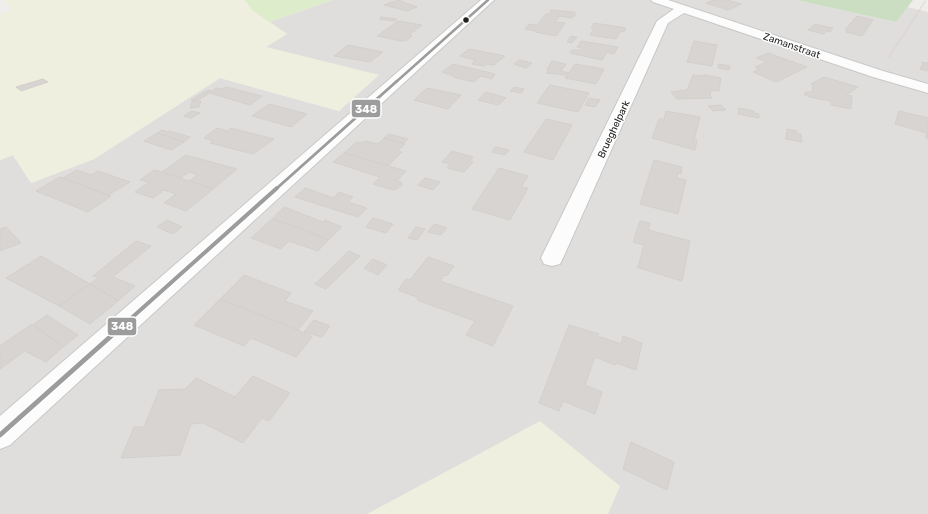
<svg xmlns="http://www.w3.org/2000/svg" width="928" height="514" viewBox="0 0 928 514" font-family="Rubik,sans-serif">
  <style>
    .residential { fill: #dfdedc }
    .farmland { fill: #efefdf }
    .grass { fill: #ddeccb }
    .forest { fill: #cbdec1 }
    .building { fill: #d7d4d2; stroke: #d3d0cc }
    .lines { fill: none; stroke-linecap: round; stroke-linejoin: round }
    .minor-casing { stroke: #c9c8c7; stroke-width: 2 }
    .tertiary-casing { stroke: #c9c8c7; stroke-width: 2 }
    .path { stroke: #dccecd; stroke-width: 1.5; stroke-dasharray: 1 1; stroke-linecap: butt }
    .minor { fill: #fdfcfc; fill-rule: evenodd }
    .tertiary { fill: #fdfcfc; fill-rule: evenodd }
    .bus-1-far3-casing { stroke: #fff; stroke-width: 4 }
    .bus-1-far2-casing { stroke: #fff; stroke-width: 5.5 }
    .bus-1-far1-casing { stroke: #fff; stroke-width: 7 }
    .bus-1-casing { stroke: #fff; stroke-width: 8 }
    .bus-1-far3 { stroke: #9c9c9c; stroke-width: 2.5 }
    .bus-1-far2 { stroke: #9c9c9c; stroke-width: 3 }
    .bus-1-far1 { stroke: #9c9c9c; stroke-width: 4 }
    .bus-1 { stroke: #9c9c9c; stroke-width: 5 }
    .bus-dot { fill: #222; stroke: #fff; stroke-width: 1.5 }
    .labels { text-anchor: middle; stroke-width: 3; stroke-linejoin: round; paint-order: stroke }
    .far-street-label { font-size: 10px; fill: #222; stroke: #fff }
    .line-badge { stroke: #fff; stroke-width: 1.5 }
    .badge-label { font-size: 11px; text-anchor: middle; font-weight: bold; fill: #fff }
  </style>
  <rect width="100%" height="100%" fill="#f0eeeb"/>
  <polygon class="residential" points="333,0 796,0 896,22 907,7 928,12 928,514 0,514 0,160 13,155 31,183 94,159 220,78 339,111 378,75 265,47 287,34 269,22"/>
  <g class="farmland">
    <polygon points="5,0 245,0 252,10 287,34 266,47 379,75 339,111 220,78 94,159 31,183 13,155 0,160 0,14 12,11"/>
    <polygon points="540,421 620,486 608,514 367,514"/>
  </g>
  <polygon class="grass" points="245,0 333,0 269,22 252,10"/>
  <polygon class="forest" points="796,0 913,0 896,22"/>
  <g class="building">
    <polygon points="398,0 417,7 407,11 384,5"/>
    <polygon points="715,0 727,0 741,4 728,10 706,3"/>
    <polygon points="551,10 575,12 575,16 571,18 559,16 555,22 565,23 556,36 535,32 536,31 525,29 529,24 537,25 546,14 550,14"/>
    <polygon points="857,16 873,20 862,36 846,32 847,30 845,30"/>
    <polygon points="381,17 397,19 394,21 379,19"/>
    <polygon points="398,21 422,25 409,35 412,36 407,40 401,41 377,36"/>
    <polygon points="594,23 626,28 624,32 621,31 616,39 590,35 594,29 591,28"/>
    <polygon points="815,24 823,26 833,28 830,32 827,31 823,34 808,30"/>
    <polygon points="571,36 577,37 572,43 567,42"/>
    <polygon points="581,41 618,47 614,54 607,52 602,60 570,53 572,50 580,50 582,48 577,47"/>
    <polygon points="694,41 717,45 712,66 687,62"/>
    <polygon points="348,45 383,52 370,62 334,56"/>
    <polygon points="469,49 490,53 505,56 494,65 487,64 484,66 472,64 475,60 460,56"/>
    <polygon points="768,53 807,67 776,82 753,72 759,69 755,67 767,62 756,58"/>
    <polygon points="519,60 532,63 526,68 514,64"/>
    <polygon points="552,61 566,64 561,71 569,73 575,64 604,69 596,84 565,78 567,75 546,73 549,69 547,69"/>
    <polygon points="921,62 928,63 928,71 920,69 923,64"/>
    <polygon points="453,64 495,74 492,79 481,76 474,82 453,77 454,76 442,72"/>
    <polygon points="718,64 730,66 729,70 718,68"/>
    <polygon points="693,75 703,76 705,75 721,78 719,91 711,90 710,96 712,98 677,99 671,92 687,90"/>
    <polygon points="824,77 858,87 846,95 852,96 851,109 831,105 831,101 809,97 804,94 806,92 812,92 813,85 811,84"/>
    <polygon points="43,79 48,82 21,91 16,87"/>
    <polygon points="550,85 589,93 578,112 537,103"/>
    <polygon points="226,87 262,96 250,105 210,93 196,101 191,100 208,90 212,91 216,88 222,89"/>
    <polygon points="514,87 524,89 521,93 510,91"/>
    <polygon points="427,88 461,95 448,109 414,100"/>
    <polygon points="486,92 506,98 498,105 478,100"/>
    <polygon points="589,98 600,100 595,107 585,105"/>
    <polygon points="201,101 199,107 190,108 192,102"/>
    <polygon points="269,104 307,114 291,127 252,116"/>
    <polygon points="721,105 726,110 713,111 708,106"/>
    <polygon points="739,108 754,111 753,113 759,114 759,118 738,114"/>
    <polygon points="192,111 200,113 191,118 184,116"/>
    <polygon points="666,111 700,117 694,140 697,140 695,150 652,138 659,119 664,119"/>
    <polygon points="899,111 928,118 928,139 926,138 927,133 895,124"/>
    <polygon points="546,119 572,125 553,160 524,152"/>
    <polygon points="217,128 227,131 231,128 274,139 253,154 210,143 214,141 204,138"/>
    <polygon points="787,129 797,131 797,134 801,134 802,142 786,139"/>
    <polygon points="162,130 168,132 170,131 190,137 184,142 157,133"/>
    <polygon points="157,133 184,142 171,150 144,141"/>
    <polygon points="389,134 408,139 403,144 384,138"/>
    <polygon points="384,138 405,144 398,151 402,152 388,166 344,153 357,142 362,143 365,141 378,144"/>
    <polygon points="495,147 509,150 505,155 492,152"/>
    <polygon points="452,151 473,157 470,161 473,162 464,172 447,168 450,164 442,162"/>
    <polygon points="344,153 406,171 397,181 401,182 402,185 397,189 393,190 373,184 380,177 333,162"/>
    <polygon points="186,155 237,169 213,189 189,181 198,175 189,172 180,178 162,172"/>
    <polygon points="654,160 682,167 681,174 678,173 677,178 686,180 678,214 640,204"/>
    <polygon points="499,168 528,176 521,187 528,188 510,220 472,209"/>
    <polygon points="77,170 91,175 98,171 130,182 108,195 63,178"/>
    <polygon points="154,170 162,172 213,189 186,211 164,203 176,194 164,190 153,198 135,192 149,182 140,180"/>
    <polygon points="60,177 108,195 111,196 88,212 36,191"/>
    <polygon points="425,178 440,182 433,190 418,185"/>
    <polygon points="305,188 334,198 339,192 353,197 348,202 367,208 358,217 295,197"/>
    <polygon points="284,207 323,222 325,220 342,227 328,240 272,219"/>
    <polygon points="373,218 393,224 386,233 366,227"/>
    <polygon points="272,219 300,228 328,240 318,251 289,241 281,249 251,238"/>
    <polygon points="167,220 182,227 173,234 157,227"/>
    <polygon points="640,221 650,223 648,230 690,241 682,281 636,267 638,267 644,245 633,242"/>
    <polygon points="434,224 447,228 441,235 428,232"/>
    <polygon points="6,227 21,243 0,251 0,229"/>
    <polygon points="416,227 425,229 417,240 408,238"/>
    <polygon points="136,241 151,246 113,277 135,286 118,301 90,284 99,277 93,276"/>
    <polygon points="349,251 360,256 326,289 315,284"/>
    <polygon points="41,256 90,284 59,306 6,278"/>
    <polygon points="428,257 454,266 447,276 444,275 440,281 513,306 493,346 466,335 475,321 417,300 419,298 398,290 406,279 410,280"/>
    <polygon points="373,259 387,265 378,275 364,268"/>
    <polygon points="244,275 291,293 285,301 313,311 298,330 220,299"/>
    <polygon points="90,284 118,301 90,324 59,306"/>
    <polygon points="220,299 298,330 312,337 296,357 251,338 244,346 194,325"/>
    <polygon points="47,315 78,335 63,347 61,346 34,324"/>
    <polygon points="314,320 330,326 322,337 304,332"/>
    <polygon points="32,324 63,347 46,362 25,351 0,369 0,346"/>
    <polygon points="569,325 599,334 598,336 621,344 623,336 642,343 636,370 616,363 615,365 595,357 585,385 602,392 595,414 563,401 559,411 539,403"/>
    <polygon points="253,376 290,393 269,421 262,418 243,443 203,423 191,424 180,455 121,458 134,427 144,427 159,390 185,389 196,378 235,397"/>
    <polygon points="631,442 674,462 667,490 623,469"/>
  </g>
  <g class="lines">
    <g class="minor-casing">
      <polygon id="minor" points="651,0 668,0 883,71 928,84 928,93 873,77 684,13 668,23 563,258 560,264 552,266 544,264 541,258 657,21 674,9 653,2"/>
    </g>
    <g class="tertiary-casing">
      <polygon id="tertiary" points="481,0 494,0 10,445 0,449 0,416"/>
    </g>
    <polyline class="path" points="889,57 926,0"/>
    <use href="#minor" class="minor"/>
    <use href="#tertiary" class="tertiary"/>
    <g class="bus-1-far3-casing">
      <polyline id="bus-1-far3" points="396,82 488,0"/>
    </g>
    <g class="bus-1-far2-casing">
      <polyline id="bus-1-far2" points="276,189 397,81"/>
    </g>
    <g class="bus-1-far1-casing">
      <polyline id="bus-1-far1" points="118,330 277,188"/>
    </g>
    <g class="bus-1-casing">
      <polyline id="bus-1" points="0,435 119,329"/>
    </g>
    <use href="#bus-1-far3" class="bus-1-far3"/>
    <use href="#bus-1-far2" class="bus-1-far2"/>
    <use href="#bus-1-far1" class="bus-1-far1"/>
    <use href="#bus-1" class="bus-1"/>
  </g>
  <circle class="bus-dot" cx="466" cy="20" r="3.5"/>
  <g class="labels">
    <g class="far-street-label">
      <text transform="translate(792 45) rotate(19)" y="4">Zamanstraat</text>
      <text transform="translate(613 129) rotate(-65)" y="4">Brueghelpark</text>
    </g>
  </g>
  <g class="line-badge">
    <rect x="351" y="99" width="30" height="19" rx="4" fill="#9c9c9c"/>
    <rect x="107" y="317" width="30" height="19" rx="4" fill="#9c9c9c"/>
  </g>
  <g class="badge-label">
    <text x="366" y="113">348</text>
    <text x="122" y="330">348</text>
  </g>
</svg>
